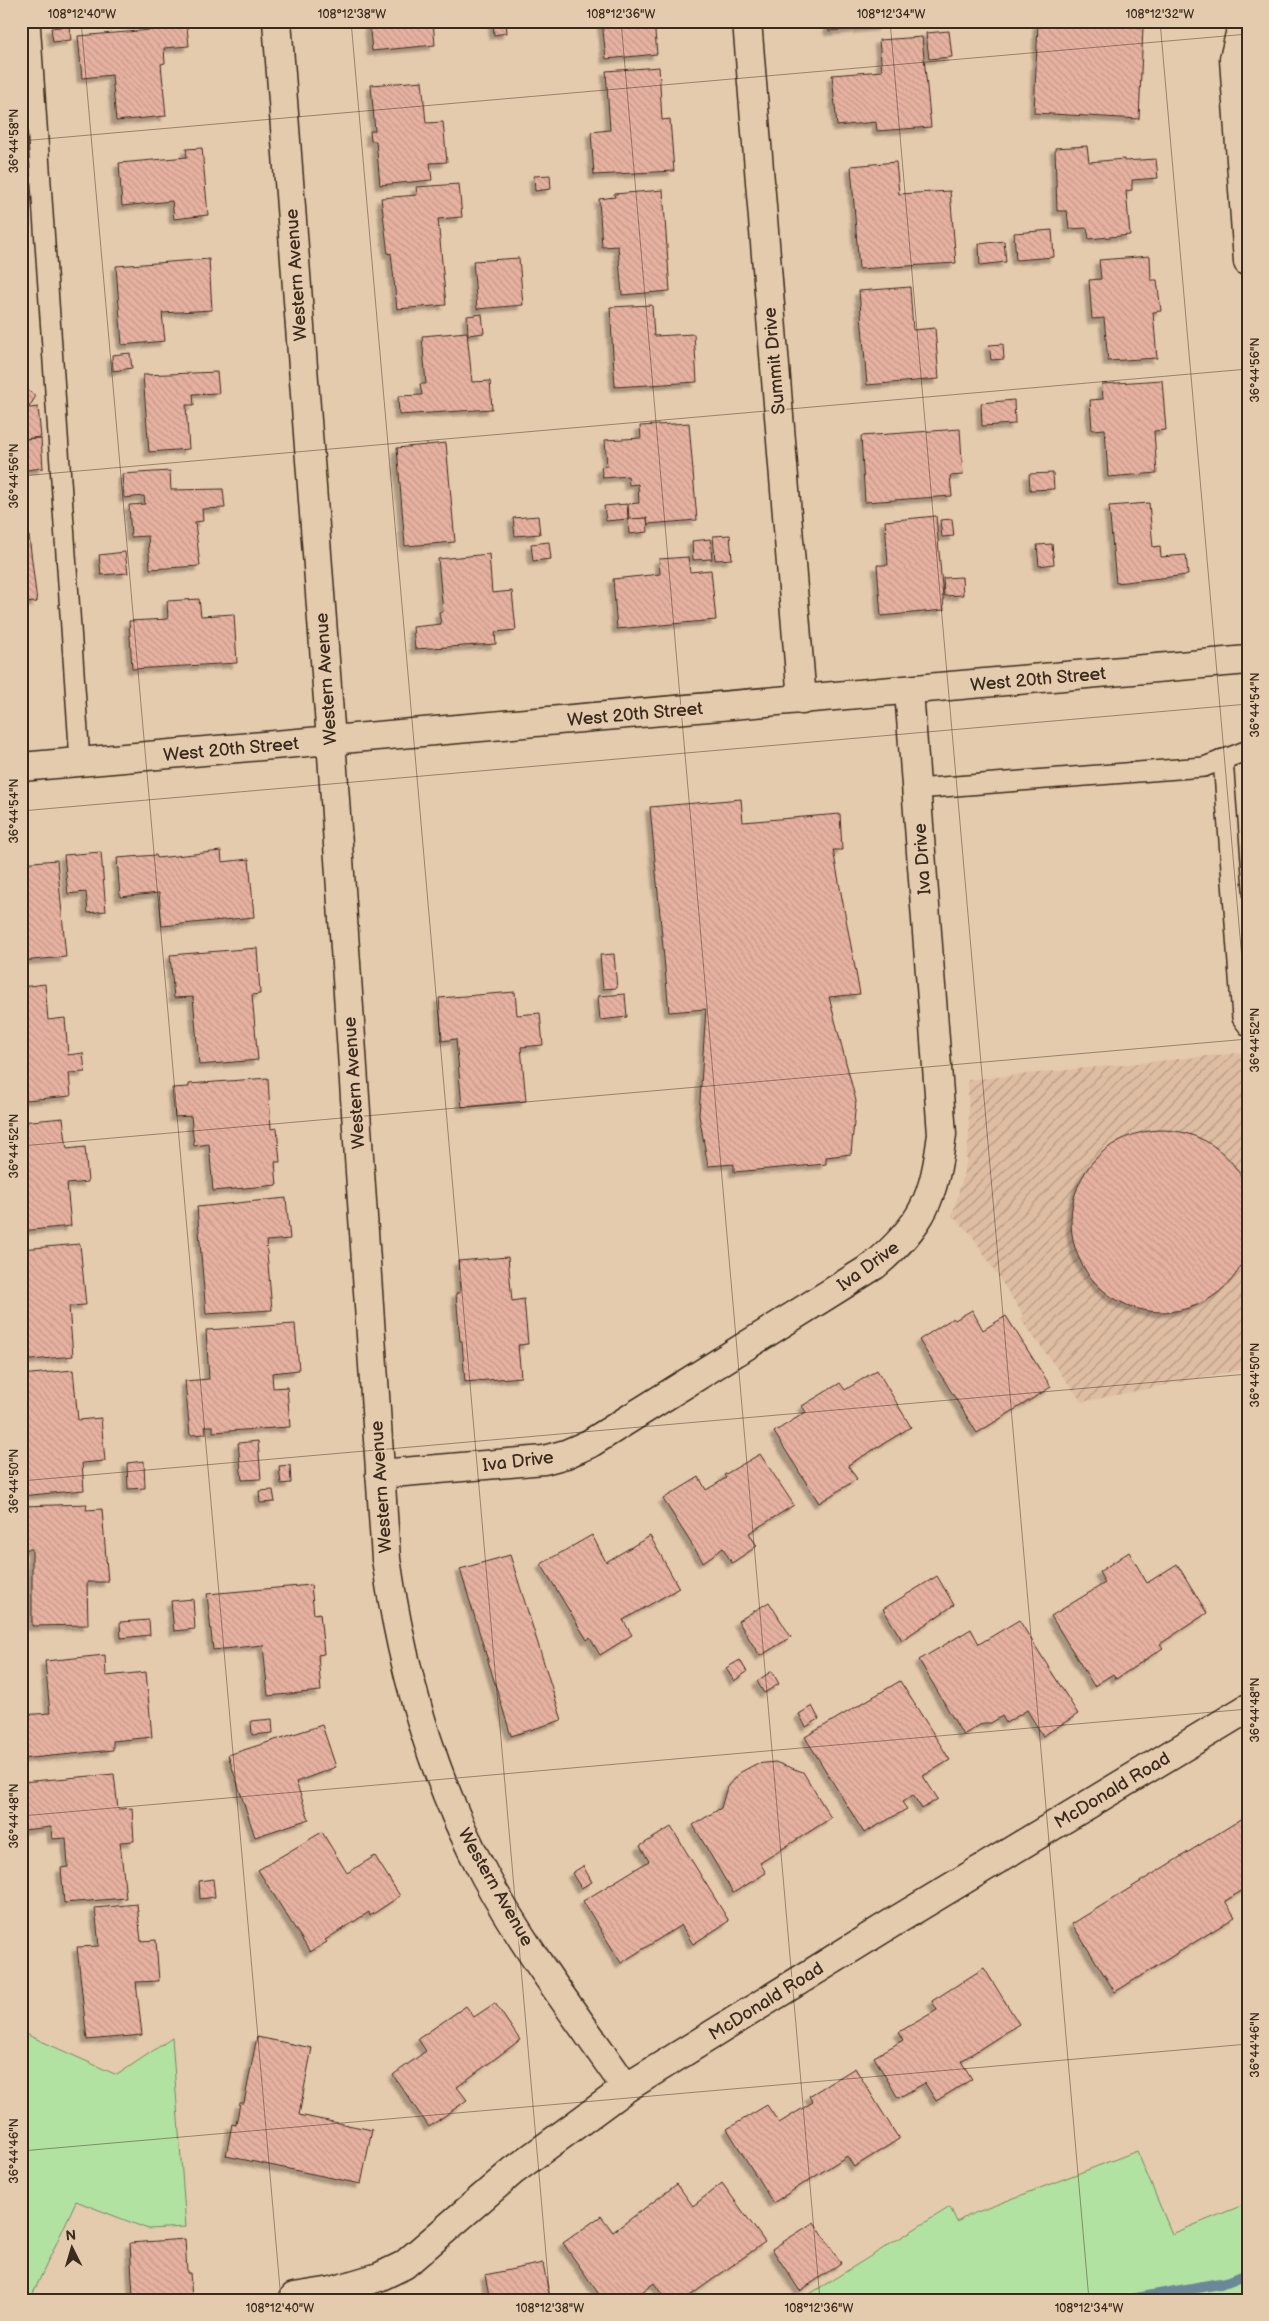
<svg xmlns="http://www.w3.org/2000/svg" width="1269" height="2321" viewBox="0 0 1269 2321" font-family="'Balsamiq Sans',sans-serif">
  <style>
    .industrial { fill: url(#industrial-furrows) }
    .green { fill: #b2e2a1; stroke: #768660 }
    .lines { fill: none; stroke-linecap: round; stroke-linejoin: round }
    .stream { stroke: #6a8898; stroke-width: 11 }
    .building { fill: url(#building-back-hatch); stroke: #3b2a1e; filter: url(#shadow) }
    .service-casing { stroke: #3b2a1e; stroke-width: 22 }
    .minor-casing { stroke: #3b2a1e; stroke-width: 31 }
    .secondary-casing { stroke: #3b2a1e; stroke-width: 31 }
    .service { stroke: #e5cbad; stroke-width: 19 }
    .minor { stroke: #e5cbad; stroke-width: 28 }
    .secondary { stroke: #e5cbad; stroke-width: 28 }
    .ticks { fill: none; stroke: #3b2a1e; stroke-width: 1; stroke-opacity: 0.45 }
    .labels { text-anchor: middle; stroke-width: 4; stroke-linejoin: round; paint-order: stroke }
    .street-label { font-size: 18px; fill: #3b2a1e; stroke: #e5cbad }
    .neatline { fill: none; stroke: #3b2a1e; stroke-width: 2 }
    .ticks-label { font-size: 12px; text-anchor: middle; fill: #3b2a1e }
  </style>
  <defs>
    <pattern id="industrial-furrows" width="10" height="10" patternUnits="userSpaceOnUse" patternTransform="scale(1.25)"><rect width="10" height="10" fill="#debda3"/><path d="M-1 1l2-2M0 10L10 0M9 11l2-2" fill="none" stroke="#b59a84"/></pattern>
    <pattern id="building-back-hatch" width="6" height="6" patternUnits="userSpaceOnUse" patternTransform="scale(1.25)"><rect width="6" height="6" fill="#e6b1a0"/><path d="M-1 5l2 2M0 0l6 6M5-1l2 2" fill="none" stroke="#c69889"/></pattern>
    <filter id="shadow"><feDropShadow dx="-4.5" dy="4.5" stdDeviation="1" flood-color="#0004"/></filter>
  </defs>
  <rect width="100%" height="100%" fill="#e5cbad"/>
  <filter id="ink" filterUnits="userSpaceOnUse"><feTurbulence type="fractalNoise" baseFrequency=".02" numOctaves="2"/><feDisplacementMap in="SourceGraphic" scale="10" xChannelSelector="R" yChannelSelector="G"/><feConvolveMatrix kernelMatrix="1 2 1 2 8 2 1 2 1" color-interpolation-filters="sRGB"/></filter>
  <g filter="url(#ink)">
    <polygon class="industrial" points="1248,1052 1248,1365 1244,1369 1082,1402 1021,1320 1023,1315 971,1234 952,1216 965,1170 969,1135 968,1080"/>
    <g class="green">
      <polygon points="21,2032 117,2075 172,2038 186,2227 148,2229 76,2201 30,2300 21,2300"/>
      <polygon points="1137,2151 1172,2234 1248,2203 1248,2300 800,2300 950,2207 957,2222 967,2216"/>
    </g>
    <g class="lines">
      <polyline class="stream" points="1128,2300 1228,2282 1248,2274"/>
    </g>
    <g class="building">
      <polygon points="369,21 433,21 435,45 372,51"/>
      <polygon points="493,21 506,21 507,33 494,35"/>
      <polygon points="602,21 654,21 657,54 606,59"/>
      <polygon points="828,21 882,21 882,26 829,31"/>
      <polygon points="1038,23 1143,27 1139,119 1034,113"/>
      <polygon points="69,26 71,40 53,42 51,28"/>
      <polygon points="187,27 189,46 164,48 165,63 161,64 166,116 116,121 112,75 82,78 78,36"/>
      <polygon points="949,31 952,57 929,59 926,33"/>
      <polygon points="922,37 931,127 877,131 876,122 837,126 832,75 882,71 879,40"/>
      <polygon points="659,67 662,120 670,119 674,171 594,175 591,132 610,130 606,71"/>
      <polygon points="422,81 426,123 443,122 447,162 430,163 432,180 380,185 376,141 371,141 370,131 375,131 371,85"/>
      <polygon points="1087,146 1089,162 1124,159 1124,161 1156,159 1158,178 1132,180 1132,190 1126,191 1130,235 1089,239 1087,228 1069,229 1067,211 1057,211 1055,148"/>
      <polygon points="202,148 208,215 174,219 172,201 122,206 119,163 187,157 186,149"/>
      <polygon points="896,162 899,194 950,191 956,263 859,269 851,166"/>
      <polygon points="550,175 551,189 535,191 534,176"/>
      <polygon points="459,184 462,217 438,219 446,305 397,309 391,253 388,254 381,198 417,195 416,187"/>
      <polygon points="663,190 670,291 622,295 618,246 602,247 599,199 615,197 614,194"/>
      <polygon points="1052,230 1054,257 1016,260 1014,233"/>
      <polygon points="1004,241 1006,262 980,265 979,244"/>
      <polygon points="1150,256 1151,280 1157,280 1161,311 1153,312 1157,358 1108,361 1104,318 1092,319 1089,280 1101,279 1099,260"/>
      <polygon points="519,258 523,305 477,309 473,261"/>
      <polygon points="209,259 212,310 162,313 165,341 122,345 116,266"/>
      <polygon points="910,287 913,330 935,328 939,379 867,385 859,291"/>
      <polygon points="652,305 654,336 694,334 697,382 615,387 610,307"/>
      <polygon points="482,314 484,333 468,335 467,316"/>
      <polygon points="467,332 472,382 490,381 492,409 399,415 398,396 422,395 420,384 426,384 422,336"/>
      <polygon points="1003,344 1004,359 991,360 989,345"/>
      <polygon points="130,353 132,368 113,371 112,355"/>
      <polygon points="217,372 219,393 193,394 194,405 186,405 189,449 149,452 143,375"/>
      <polygon points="1162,380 1166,430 1154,431 1157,473 1108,477 1105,429 1092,430 1090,400 1103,399 1102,384"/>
      <polygon points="21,386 36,396 29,407 21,402"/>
      <polygon points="1014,400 1015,424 982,426 981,403"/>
      <polygon points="38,407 41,437 23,439 21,409"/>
      <polygon points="689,423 697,520 648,524 647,518 629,519 628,504 639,503 638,484 629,485 628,476 603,478 601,467 607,466 605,440 641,438 640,426"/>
      <polygon points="960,429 963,475 950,476 952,496 865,502 861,436"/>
      <polygon points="41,438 43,468 26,470 23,439"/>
      <polygon points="446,443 455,542 405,546 397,448"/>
      <polygon points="170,471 171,490 223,489 225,508 202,509 203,521 195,522 200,566 150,569 148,536 131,537 129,505 145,504 144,496 124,498 122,474"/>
      <polygon points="1053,473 1054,489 1030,490 1029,474"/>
      <polygon points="1149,503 1153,547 1160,546 1161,557 1186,555 1188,575 1116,583 1109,506"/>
      <polygon points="627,504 628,519 606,521 604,506"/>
      <polygon points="538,516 540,534 515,536 513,518"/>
      <polygon points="936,516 944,610 881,616 877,565 888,565 885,521"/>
      <polygon points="647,518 648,532 629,534 628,519"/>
      <polygon points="952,519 954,536 942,537 940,520"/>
      <polygon points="730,535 732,559 715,560 713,536"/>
      <polygon points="29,536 37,602 21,603 21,537"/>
      <polygon points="710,539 712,559 693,560 692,541"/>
      <polygon points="549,542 551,559 533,561 531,544"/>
      <polygon points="1052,544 1054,564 1039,566 1037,545"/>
      <polygon points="125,552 128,573 101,575 99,555"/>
      <polygon points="489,554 492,593 512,591 516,630 495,632 496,644 415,649 413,627 441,624 439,612 443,612 438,559"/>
      <polygon points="688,557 690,572 711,570 716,620 617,629 613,579 660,574 659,559"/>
      <polygon points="962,577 963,595 944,596 943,578"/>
      <polygon points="199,599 201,616 234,614 237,663 132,669 129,621 168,619 167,601"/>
      <polygon points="741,799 743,822 840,814 842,850 833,850 860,994 829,997 856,1101 851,1154 826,1157 826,1164 734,1172 734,1164 708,1166 699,1115 706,1009 669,1012 650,807"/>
      <polygon points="221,851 222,862 249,859 254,917 162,926 159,893 120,897 117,858 156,855 157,858"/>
      <polygon points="101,852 106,911 88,913 86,892 68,894 64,855"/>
      <polygon points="57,860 66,957 21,961 21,863"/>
      <polygon points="257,948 260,994 252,995 258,1060 199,1065 193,997 174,998 170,955"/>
      <polygon points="614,954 617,988 603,989 600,955"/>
      <polygon points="45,984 48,1020 65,1018 68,1055 83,1053 85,1072 69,1073 71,1096 26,1100 24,1069 21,1069 21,987"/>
      <polygon points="515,992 517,1015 540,1013 543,1045 521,1047 526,1101 462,1107 456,1039 442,1041 439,998"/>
      <polygon points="625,994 627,1017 600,1020 598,996"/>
      <polygon points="268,1078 271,1129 277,1128 280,1162 275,1162 277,1185 213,1191 209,1144 194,1146 191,1116 175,1117 172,1088 189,1087 189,1084"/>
      <polygon points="63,1118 67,1149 85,1147 88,1182 67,1184 71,1226 21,1231 21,1122"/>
      <circle cx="1162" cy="1221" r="91"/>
      <polygon points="286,1198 290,1239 266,1241 272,1310 206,1314 197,1207"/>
      <polygon points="80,1244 86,1305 69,1306 73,1356 21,1361 21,1249"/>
      <polygon points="508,1257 512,1301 524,1299 528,1344 518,1345 521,1377 465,1382 462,1341 460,1341 456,1293 460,1293 458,1261"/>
      <polygon points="972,1310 983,1330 1006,1316 1051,1387 977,1433 919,1340 953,1318 955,1320"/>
      <polygon points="295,1324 299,1370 272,1373 273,1388 287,1387 290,1427 213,1432 213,1426 205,1426 206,1434 190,1435 185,1381 209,1379 206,1330"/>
      <polygon points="73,1370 78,1420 101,1418 105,1461 82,1463 84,1490 21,1496 21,1421 26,1421 21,1375"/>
      <polygon points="877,1370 911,1427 848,1465 857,1479 819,1503 774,1432 806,1412 802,1406 840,1383 845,1390"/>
      <polygon points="258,1441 261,1479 242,1480 238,1443"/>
      <polygon points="760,1454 794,1505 749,1533 757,1546 732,1563 723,1548 703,1562 663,1499 699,1477 706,1490 726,1478 724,1475"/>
      <polygon points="144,1461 145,1488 128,1489 127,1463"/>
      <polygon points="290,1465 291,1483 281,1484 279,1466"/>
      <polygon points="273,1490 275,1502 260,1503 259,1491"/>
      <polygon points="87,1504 86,1510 102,1509 108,1582 87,1582 88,1625 32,1626 32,1549 22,1549 21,1506"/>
      <polygon points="592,1535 606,1562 650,1536 679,1588 623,1620 632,1635 600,1655 590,1638 587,1640 541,1564"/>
      <polygon points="1129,1552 1147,1583 1177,1564 1207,1613 1160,1644 1163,1648 1116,1679 1113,1674 1094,1686 1051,1616 1105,1583 1099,1572"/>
      <polygon points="510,1555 562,1720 511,1736 460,1569"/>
      <polygon points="937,1576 954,1605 902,1640 883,1609"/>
      <polygon points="311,1585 314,1614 320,1613 324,1654 318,1655 321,1691 268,1696 263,1645 213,1650 207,1594"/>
      <polygon points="193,1599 195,1629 174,1631 171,1601"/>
      <polygon points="769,1602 791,1637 760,1656 738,1621"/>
      <polygon points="149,1620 150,1635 121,1638 120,1622"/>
      <polygon points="1019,1620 1078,1714 1043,1736 1027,1710 1006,1723 1002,1716 991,1723 983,1723 963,1735 919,1660 971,1629 979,1644"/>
      <polygon points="105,1655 106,1676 146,1672 152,1737 113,1741 113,1750 21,1759 21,1715 50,1713 45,1661"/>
      <polygon points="740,1660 747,1672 734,1681 726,1668"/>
      <polygon points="772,1671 779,1684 764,1693 757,1681"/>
      <polygon points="900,1681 950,1760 923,1776 938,1799 922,1809 913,1795 902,1802 907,1809 864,1833 805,1737"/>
      <polygon points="812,1706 819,1719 806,1727 799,1714"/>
      <polygon points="272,1719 273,1733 252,1735 251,1721"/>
      <polygon points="322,1725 336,1767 296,1782 309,1819 255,1837 228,1755"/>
      <polygon points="775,1762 803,1772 831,1818 760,1863 766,1873 733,1893 693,1825 721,1808 727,1787 739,1773 756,1764"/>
      <polygon points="114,1774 118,1809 132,1808 134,1841 120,1842 126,1898 64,1903 61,1868 68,1867 66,1838 52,1839 51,1827 23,1830 21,1782"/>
      <polygon points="1248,1815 1248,1887 1225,1901 1235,1917 1115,1992 1072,1924"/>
      <polygon points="671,1827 729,1921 693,1944 681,1925 621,1963 583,1901 649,1861 640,1846"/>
      <polygon points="322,1832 347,1873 375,1856 400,1896 370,1916 369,1912 325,1940 327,1942 310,1952 258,1870"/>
      <polygon points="583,1866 592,1882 581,1888 572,1873"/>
      <polygon points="213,1879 215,1897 200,1899 199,1881"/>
      <polygon points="137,1904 141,1941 156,1940 159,1981 136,1982 142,2035 87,2040 77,1947 99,1946 95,1908"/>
      <polygon points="984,1968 1019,2024 961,2061 972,2079 936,2101 925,2083 898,2098 874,2057 903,2040 899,2032 937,2010 932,2001"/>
      <polygon points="495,2003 520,2040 457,2087 467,2100 429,2127 393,2075 426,2051 418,2039 466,2006 474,2017"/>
      <polygon points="257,2037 312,2048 299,2115 372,2130 361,2184 226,2156 232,2124 236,2125 240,2103 244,2103"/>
      <polygon points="855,2068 899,2139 854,2167 847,2156 773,2203 727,2129 767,2105 779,2123 813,2102 809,2096"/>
      <polygon points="722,2183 765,2242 684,2300 666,2300 654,2283 631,2300 603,2300 563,2243 601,2216 613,2232 677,2184 693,2206"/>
      <polygon points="814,2222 841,2263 800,2291 772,2249"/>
      <polygon points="185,2239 187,2273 190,2273 192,2297 189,2298 189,2300 96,2300 96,2298 133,2296 130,2243"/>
      <polygon points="543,2263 550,2300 490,2300 485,2275"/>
    </g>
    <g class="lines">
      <g class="service-casing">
        <g id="service">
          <polyline points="30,21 80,761"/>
          <polyline points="1223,759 1242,1018 1248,1026"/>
          <polyline points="916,789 1204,767 1248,750"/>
        </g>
      </g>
      <g class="minor-casing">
        <g id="minor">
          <path d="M277 21 331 740 386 1559C402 1669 432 1778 485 1876 525 1950 578 2018 626 2088"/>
          <polyline points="747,21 802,700"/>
          <polyline points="1243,21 1234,59 1248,262"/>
          <path d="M380 1474 544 1460 566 1454 589 1444 875 1265C924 1223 934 1198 942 1134L909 691"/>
          <polyline points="294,2297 332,2291 379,2277 404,2265 513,2171 626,2088 892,1923 1248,1708"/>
        </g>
      </g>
      <g class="secondary-casing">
        <polyline id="secondary" points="21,767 1248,660"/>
      </g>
      <use href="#service" class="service"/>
      <use href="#minor" class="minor"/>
      <use href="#secondary" class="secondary"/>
    </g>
  </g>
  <path class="ticks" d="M81 21 281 2300M351 21 550 2300M621 21 820 2300M890 21 1089 2300M1160 21 1248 1028M21 141 1248 34M21 476 1248 369M21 811 1248 704M21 1146 1248 1039M21 1481 1248 1374M21 1816 1248 1709M21 2151 1248 2044"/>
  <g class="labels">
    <g class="street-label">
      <text transform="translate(296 275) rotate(-94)" y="6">Western Avenue</text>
      <text transform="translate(774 361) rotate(-95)" y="6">Summit Drive</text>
      <text transform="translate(326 679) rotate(-94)" y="6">Western Avenue</text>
      <text transform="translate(1038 679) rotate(-5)" y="6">West 20th Street</text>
      <text transform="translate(635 714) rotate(-5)" y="6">West 20th Street</text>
      <text transform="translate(231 749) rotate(-5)" y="6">West 20th Street</text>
      <text transform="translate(922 859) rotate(-94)" y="6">Iva Drive</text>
      <text transform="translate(354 1083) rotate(-94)" y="6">Western Avenue</text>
      <text transform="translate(868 1266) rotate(-36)" y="6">Iva Drive</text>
      <text transform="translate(518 1461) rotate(-7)" y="6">Iva Drive</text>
      <text transform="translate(381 1487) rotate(-94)" y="6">Western Avenue</text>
      <text transform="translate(1112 1790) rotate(-31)" y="6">McDonald Road</text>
      <text transform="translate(496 1887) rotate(60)" y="6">Western Avenue</text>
      <text transform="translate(766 2001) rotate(-32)" y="6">McDonald Road</text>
    </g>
  </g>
  <rect width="1269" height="2321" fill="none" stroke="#e5cbad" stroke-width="55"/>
  <g transform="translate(72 2248) rotate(355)" stroke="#e5cbad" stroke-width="4" paint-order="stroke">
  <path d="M0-4L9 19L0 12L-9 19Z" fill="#3b2a1e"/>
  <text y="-8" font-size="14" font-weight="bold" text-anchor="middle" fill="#3b2a1e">N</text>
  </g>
  <rect x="28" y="28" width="1214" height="2266" class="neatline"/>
  <g class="ticks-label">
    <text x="82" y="18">108°12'40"W</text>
    <text x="352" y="18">108°12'38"W</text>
    <text x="621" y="18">108°12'36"W</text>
    <text x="891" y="18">108°12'34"W</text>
    <text x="1160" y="18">108°12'32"W</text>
    <text transform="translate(14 141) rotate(-90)" y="4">36°44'58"N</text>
    <text transform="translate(1255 370) rotate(-90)" y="4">36°44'56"N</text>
    <text transform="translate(14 476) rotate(-90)" y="4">36°44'56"N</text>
    <text transform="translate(1255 705) rotate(-90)" y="4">36°44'54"N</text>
    <text transform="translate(14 811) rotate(-90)" y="4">36°44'54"N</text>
    <text transform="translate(1255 1040) rotate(-90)" y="4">36°44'52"N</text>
    <text transform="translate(14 1146) rotate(-90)" y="4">36°44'52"N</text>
    <text transform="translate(1255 1375) rotate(-90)" y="4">36°44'50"N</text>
    <text transform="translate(14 1481) rotate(-90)" y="4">36°44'50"N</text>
    <text transform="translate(1255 1710) rotate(-90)" y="4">36°44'48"N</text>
    <text transform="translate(14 1816) rotate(-90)" y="4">36°44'48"N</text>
    <text transform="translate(1255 2045) rotate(-90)" y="4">36°44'46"N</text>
    <text transform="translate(14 2151) rotate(-90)" y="4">36°44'46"N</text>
    <text x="280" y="2312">108°12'40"W</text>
    <text x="550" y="2312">108°12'38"W</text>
    <text x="819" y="2312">108°12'36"W</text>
    <text x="1089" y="2312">108°12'34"W</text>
  </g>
</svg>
